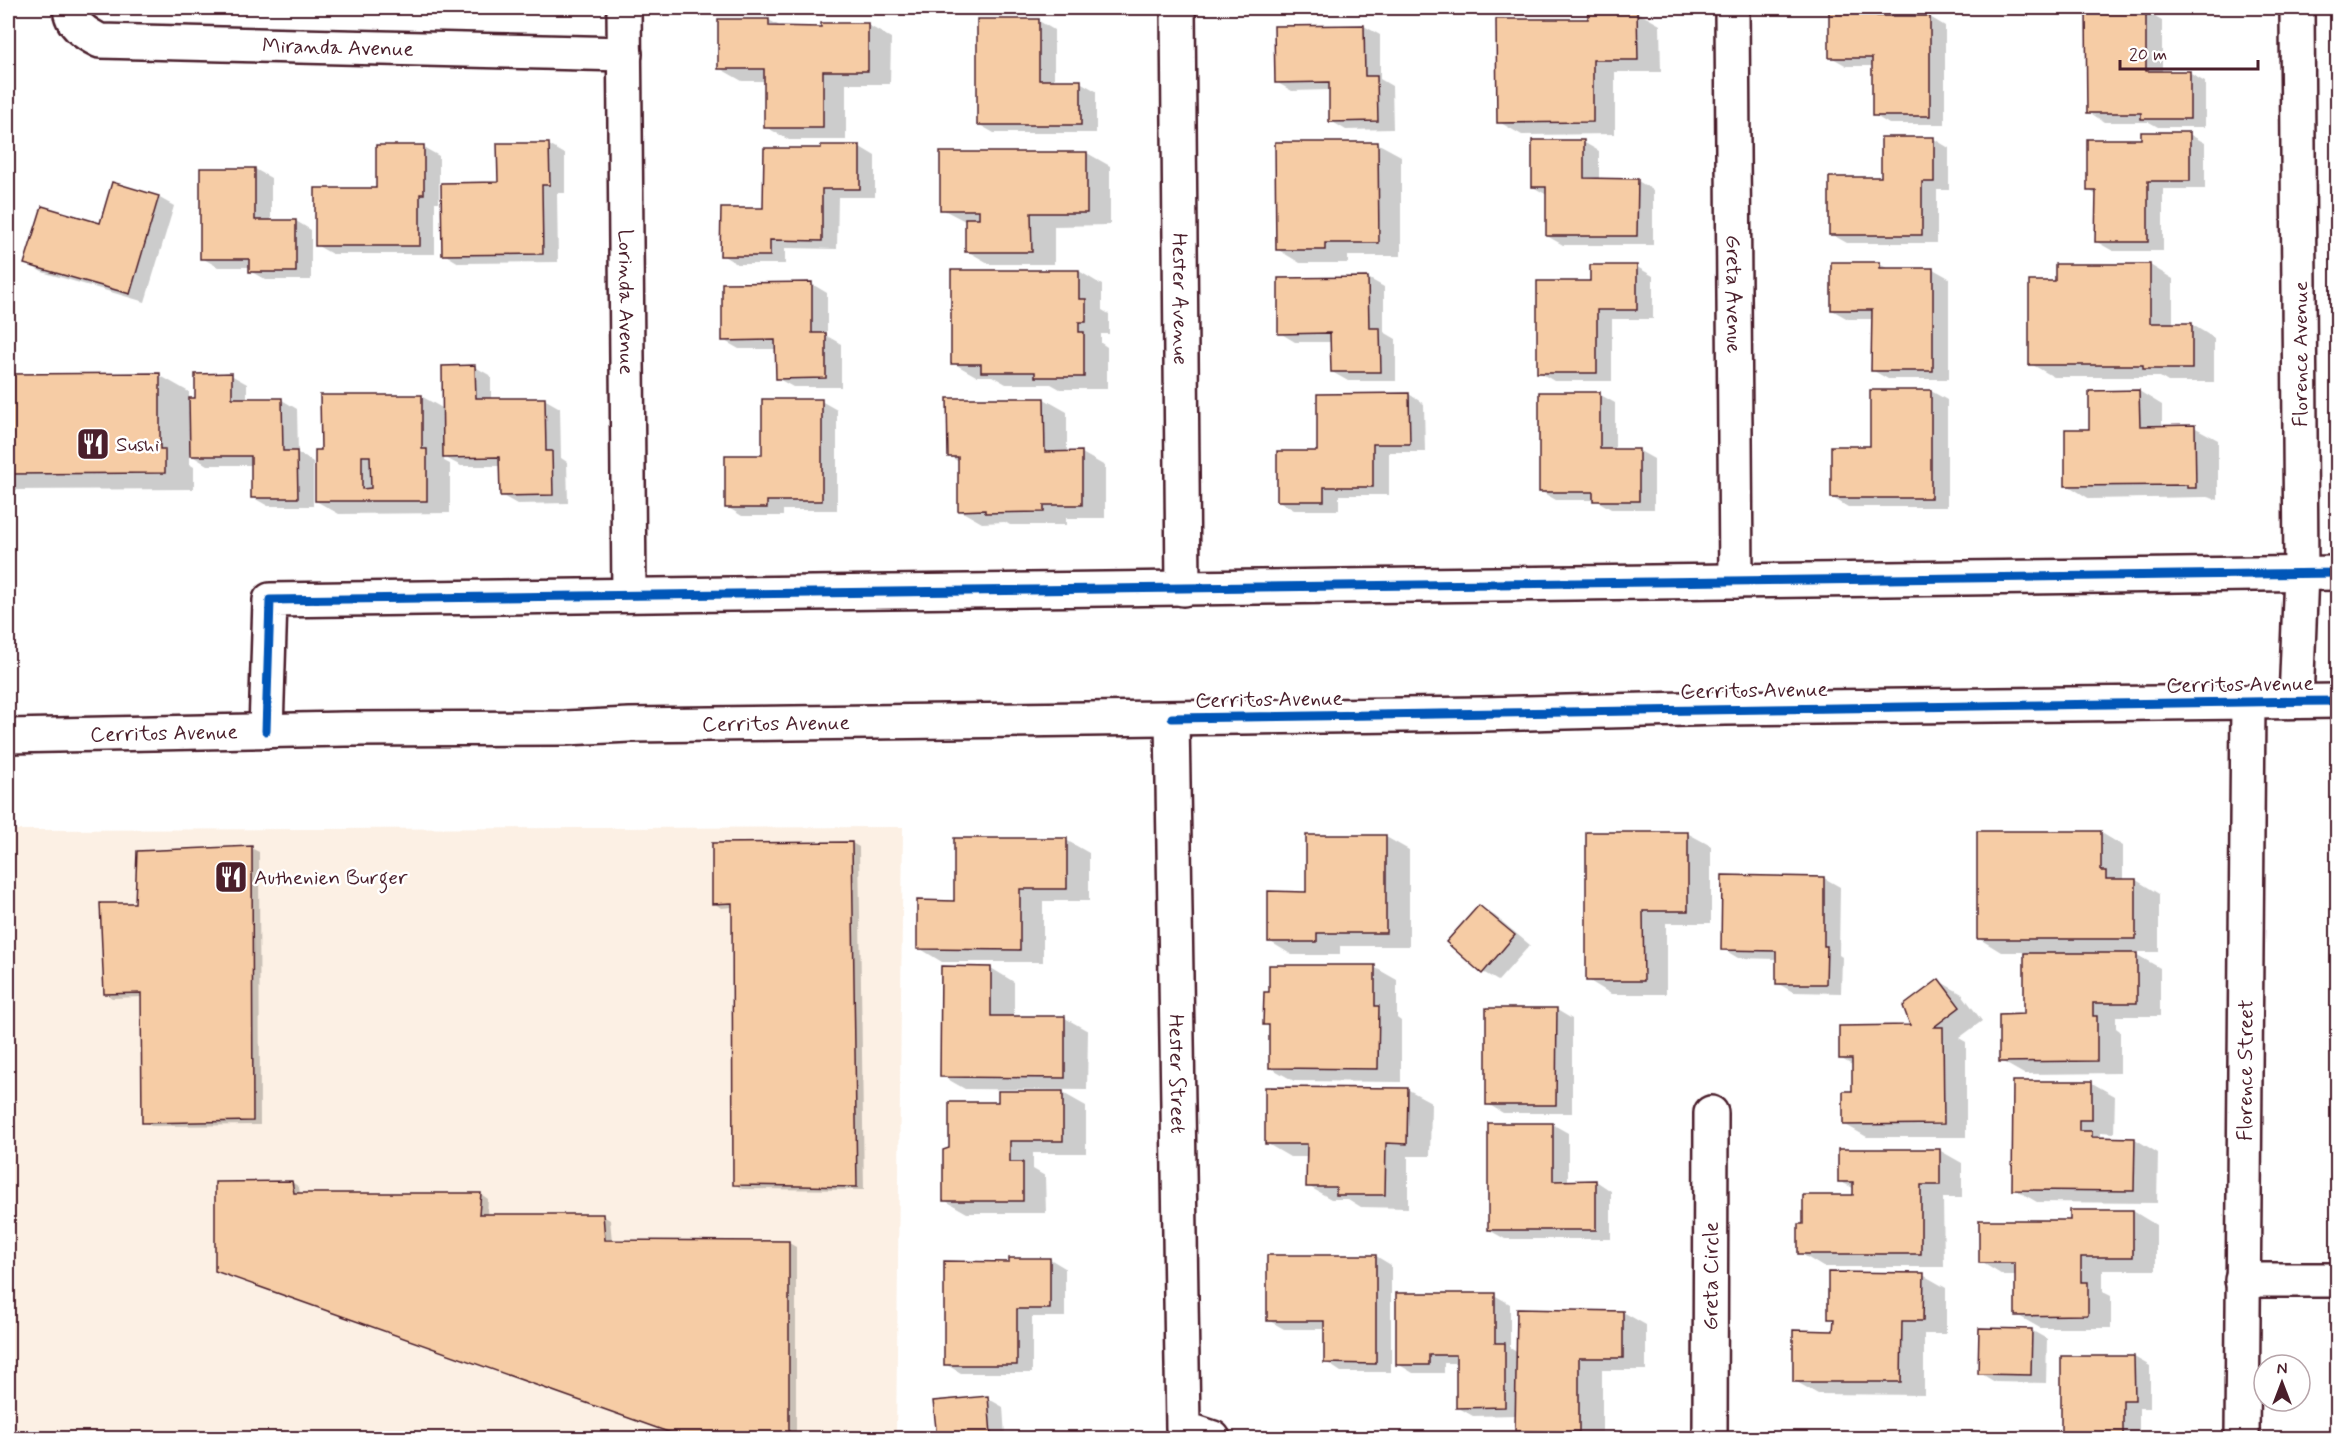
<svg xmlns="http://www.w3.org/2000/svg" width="2345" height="1446" viewBox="0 0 2345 1446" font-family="Mynerve,sans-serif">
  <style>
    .built { fill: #fcf0e4 }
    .shadow { fill: #0003 }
    .building { fill: #f6cca5; stroke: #4a1f2b; stroke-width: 1.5; fill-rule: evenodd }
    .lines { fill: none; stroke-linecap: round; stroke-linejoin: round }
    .minor-casing { stroke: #4a1f2b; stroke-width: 38 }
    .secondary-casing { stroke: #4a1f2b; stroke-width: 38 }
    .minor { stroke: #fff; stroke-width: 33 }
    .secondary { stroke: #fff; stroke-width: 33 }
    .cycleway-casing { stroke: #fff; stroke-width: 13 }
    .cycleway { stroke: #0057b8; stroke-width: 9 }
    .labels { text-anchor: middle; stroke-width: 5; stroke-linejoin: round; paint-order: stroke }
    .street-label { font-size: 21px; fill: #4a1f2b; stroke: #fff }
    .poi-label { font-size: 21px; fill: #4a1f2b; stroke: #fff; text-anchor: start }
  </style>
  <rect width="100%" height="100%" fill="#fff"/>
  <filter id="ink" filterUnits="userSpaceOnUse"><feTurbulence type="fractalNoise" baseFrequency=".0167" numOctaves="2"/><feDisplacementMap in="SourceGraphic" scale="12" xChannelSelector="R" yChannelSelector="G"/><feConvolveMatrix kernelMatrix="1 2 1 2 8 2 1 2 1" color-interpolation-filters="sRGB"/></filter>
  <g filter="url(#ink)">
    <polygon class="built" points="903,827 896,1438 8,1438 8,830"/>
    <g class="shadow">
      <polygon points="966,8 1060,8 1060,11 972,11"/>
      <polygon points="1877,11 1887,17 1930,17 1945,26 1945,124 1889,124 1874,115 1874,66 1847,66 1831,57"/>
      <polygon points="1589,12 1637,12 1660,25 1661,72 1615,72 1615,134 1522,135 1499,122 1589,20"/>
      <polygon points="2088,12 2146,12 2162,21 2162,73 2189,73 2205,82 2205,127 2158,127 2149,122 2104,122 2089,112"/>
      <polygon points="769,20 783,28 823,29 868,25 891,38 890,84 846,84 846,140 789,140 766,127 766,81 742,81 719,68"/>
      <polygon points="1039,21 1054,30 1054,82 1080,82 1096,91 1096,133 994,133 978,124"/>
      <polygon points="1364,26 1380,35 1380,79 1392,86 1393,129 1346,130 1331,121 1330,90 1292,91 1276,82 1275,28"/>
      <polygon points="2189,134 2205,143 2205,189 2163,189 2163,251 2113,251 2097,242 2098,196 2089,190 2143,141"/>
      <polygon points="1934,139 1949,148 1949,190 1937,190 1937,243 1847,243 1831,234 1883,178"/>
      <polygon points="1583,142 1599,151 1599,180 1638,181 1653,190 1653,245 1563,245 1547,236 1547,195 1533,187"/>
      <polygon points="1377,143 1401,156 1401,256 1348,256 1348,263 1300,263 1277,249"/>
      <polygon points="549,145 565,154 565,193 557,193 558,262 459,263 444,254 499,184"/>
      <polygon points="423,147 439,156 439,202 435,202 435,254 332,254 316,245"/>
      <polygon points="860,147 875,156 875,197 838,197 837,249 785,248 785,264 737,264 722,255 823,149"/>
      <polygon points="1087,153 1110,166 1110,225 1054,226 1054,264 990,264 967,251 967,222 942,209"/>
      <polygon points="255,169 271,178 271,221 296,221 311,230 311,280 266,280 250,271 250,267 218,267 202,258"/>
      <polygon points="158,197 174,206 145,302 42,272 26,263"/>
      <polygon points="8,209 17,215 8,228"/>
      <polygon points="1879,264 1889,269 1933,269 1949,278 1949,379 1888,379 1872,370 1873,319 1848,319 1832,310"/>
      <polygon points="2150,265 2173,279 2173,324 2191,324 2214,338 2214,382 2168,382 2160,377 2054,377 2031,364 2057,283"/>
      <polygon points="1592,267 1637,267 1653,276 1653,319 1612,319 1612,381 1554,381 1539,372 1592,282"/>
      <polygon points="1079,271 1102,285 1102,310 1109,314 1109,334 1101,334 1101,343 1107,347 1107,389 1060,389 1051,384 1006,384 992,376 976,376 953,363"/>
      <polygon points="1368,278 1384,287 1384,332 1396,339 1396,381 1348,381 1332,372 1332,342 1295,342 1280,333"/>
      <polygon points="812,284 827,293 827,336 841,344 841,387 793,387 777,378 777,349 739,349 723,340"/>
      <polygon points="475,367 491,376 491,400 544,399 560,408 561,458 567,462 568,503 517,504 501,495 501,466 461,466 444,457 444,461 450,464 450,513 339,514 316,501 323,451 421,396 444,409"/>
      <polygon points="8,375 159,375 189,392 189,399 197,399 231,375 247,384 247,400 282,400 297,409 298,453 313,462 313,506 268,506 252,497 252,465 207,465 189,454 189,464 194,467 194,489 8,490"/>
      <polygon points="1872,391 1931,391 1947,400 1947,507 1848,507 1833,498 1872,448"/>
      <polygon points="2139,391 2162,405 2162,427 2194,427 2218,440 2218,500 2207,497 2090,499 2067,485 2091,430"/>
      <polygon points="1409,394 1424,404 1425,452 1389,452 1389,495 1339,495 1339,510 1294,510 1279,501 1318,453"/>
      <polygon points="1599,394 1615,403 1615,450 1638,450 1654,459 1654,509 1611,509 1596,500 1556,500 1540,491"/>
      <polygon points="1044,399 1067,412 1067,453 1082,453 1105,466 1105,518 1066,518 1066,525 1010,525 1005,522 982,523 959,510 959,462 949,456"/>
      <polygon points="821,401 837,410 837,510 783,510 783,516 742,516 727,507 763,456"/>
      <polygon points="2100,832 2123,846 2123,880 2136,880 2159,894 2159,952 2132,952 2160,968 2160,1016 2116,1016 2116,1028 2120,1031 2120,1073 2024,1074 2001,1061 2025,1016 2025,952 2001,952 1978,938"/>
      <polygon points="1687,833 1711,846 1711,923 1666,923 1666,994 1611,994 1588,980"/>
      <polygon points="1386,837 1409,850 1409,946 1340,946 1340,955 1292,955 1269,941 1307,893"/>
      <polygon points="1066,840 1089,853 1089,901 1043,901 1043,962 942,962 919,948"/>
      <polygon points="852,843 859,847 864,1190 742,1189 735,1184 733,907 721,908 714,903"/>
      <polygon points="251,848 259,852 260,1125 151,1126 144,1122 143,997 112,998 105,993 136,904"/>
      <polygon points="1824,878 1840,887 1839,955 1842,957 1841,993 1793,992 1777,983 1778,959 1738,958 1723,949"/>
      <polygon points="1480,907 1495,916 1530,945 1498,981 1483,972"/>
      <polygon points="1374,967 1397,980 1397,1018 1401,1021 1401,1082 1294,1081 1271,1068 1271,1028 1265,1024"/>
      <polygon points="991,968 1014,982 1014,1017 1065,1018 1088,1031 1087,1090 965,1089 942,1076"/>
      <polygon points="1939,981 1962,994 1982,1021 1959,1038 1966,1042 1966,1137 1867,1137 1844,1124 1854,1092 1854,1066 1840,1058 1913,1026"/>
      <polygon points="1557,1010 1572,1019 1572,1113 1503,1113 1488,1104"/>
      <polygon points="2092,1083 2115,1096 2114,1133 2101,1132 2101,1139 2135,1139 2158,1153 2157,1203 2037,1202 2014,1189"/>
      <polygon points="1407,1089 1431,1102 1430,1156 1408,1156 1408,1208 1361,1207 1348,1199 1331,1199 1308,1186 1308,1157 1290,1157 1266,1143"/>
      <polygon points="999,1093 1063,1093 1086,1106 1086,1153 1033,1153 1033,1169 1045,1176 1046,1213 967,1213 944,1200 950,1149 999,1104"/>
      <polygon points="1552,1124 1568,1133 1568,1182 1596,1181 1611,1191 1611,1239 1505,1239 1489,1230"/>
      <polygon points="1939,1150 1962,1163 1962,1198 1943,1198 1944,1267 1823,1267 1800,1253 1804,1225 1855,1197 1855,1189 1839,1181"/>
      <polygon points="292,1182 299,1187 300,1194 481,1194 488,1199 487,1216 603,1216 610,1220 612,1241 789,1243 796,1247 796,1438 684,1438 217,1270"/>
      <polygon points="2133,1211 2156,1225 2156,1270 2103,1270 2103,1292 2111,1296 2111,1328 2040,1328 2017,1315 2017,1276 2004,1276 1981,1262 2071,1222"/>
      <polygon points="1376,1256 1391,1265 1391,1372 1341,1372 1326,1362 1326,1329 1284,1329 1268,1320"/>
      <polygon points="1050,1259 1065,1268 1065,1317 1032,1317 1032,1373 961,1373 945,1364 1011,1263"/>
      <polygon points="1923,1275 1946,1288 1946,1334 1924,1334 1924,1395 1818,1394 1795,1381 1835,1332 1835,1321 1830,1318"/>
      <polygon points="1494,1295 1510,1304 1510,1348 1518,1353 1518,1311 1623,1312 1646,1325 1646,1370 1602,1370 1602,1438 1530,1438 1517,1431 1517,1415 1473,1416 1457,1407 1457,1363 1444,1363 1444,1373 1413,1373 1398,1364"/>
      <polygon points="2031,1330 2047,1339 2046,1383 1995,1382 1980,1373"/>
      <polygon points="2062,1357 2134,1357 2150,1366 2150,1408 2139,1408 2139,1438 2062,1438"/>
      <polygon points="987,1398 1003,1407 1005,1436 1016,1435 1022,1438 938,1438 935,1402"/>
    </g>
    <g class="building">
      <polygon points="1829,9 1877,9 1877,16 1930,16 1930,116 1872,116 1872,58 1829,58"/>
      <polygon points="1588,10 1637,10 1638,60 1593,60 1593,122 1497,123 1496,19 1588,19"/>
      <polygon points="2086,10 2146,10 2146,71 2190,71 2190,119 2141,119 2141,113 2087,113"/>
      <polygon points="718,19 769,19 769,26 821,27 821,23 868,23 868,71 823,71 823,128 764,128 764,69 718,69"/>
      <polygon points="977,19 1039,19 1039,80 1081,80 1081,125 977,125"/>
      <polygon points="1364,25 1365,76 1377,76 1378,121 1329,122 1329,82 1275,83 1274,26"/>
      <polygon points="2141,132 2190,132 2190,181 2148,181 2148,242 2095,242 2096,191 2087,191 2087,139 2141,139"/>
      <polygon points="1881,137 1934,137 1934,182 1922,182 1922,235 1829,235 1829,177 1881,177"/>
      <polygon points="1532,140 1584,140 1584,178 1638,179 1637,236 1546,236 1546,187 1532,187"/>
      <polygon points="1275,142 1378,142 1379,243 1325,243 1325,250 1276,250"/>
      <polygon points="497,143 549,143 550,185 542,185 543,254 442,255 441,183 498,182"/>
      <polygon points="376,145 424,145 424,194 420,194 420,246 315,246 315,188 376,188"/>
      <polygon points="821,145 860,145 860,189 822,189 822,241 770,240 770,256 720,256 721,208 763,208 764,148 821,148"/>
      <polygon points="940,152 1087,152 1087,213 1031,213 1032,252 965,252 965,218 979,218 979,210 940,210"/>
      <polygon points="200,168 255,168 255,220 296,220 296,272 249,272 249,259 200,259"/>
      <polygon points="112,182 159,196 130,294 24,264 42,206 100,223"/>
      <polygon points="1831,262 1880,262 1880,268 1933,268 1933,371 1871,371 1872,310 1831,310"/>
      <polygon points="2055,264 2150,264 2150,323 2192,323 2192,369 2143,369 2143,365 2029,365 2029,281 2055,281"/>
      <polygon points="1590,265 1637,265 1637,310 1597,310 1597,373 1537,373 1537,281 1590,281"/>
      <polygon points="951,270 1079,270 1079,299 1086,299 1086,322 1079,322 1079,332 1084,332 1084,377 1035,377 1035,372 981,372 981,364 951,364"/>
      <polygon points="1368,277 1369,328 1380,328 1381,372 1331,372 1330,333 1278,334 1278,278"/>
      <polygon points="812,282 812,333 826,333 826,378 776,379 775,340 722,341 722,283"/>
      <polygon points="475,365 476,398 545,398 546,451 552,451 553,495 500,496 499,457 443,458 442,366"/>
      <polygon points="160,373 160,449 165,449 165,473 8,474 8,374"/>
      <polygon points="232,373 232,398 282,398 283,451 297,451 298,498 251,498 251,456 190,456 189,398 195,398 195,374"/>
      <polygon points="1870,390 1931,390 1931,498 1831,498 1831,446 1870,446"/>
      <polygon points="2139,390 2140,426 2195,425 2196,488 2187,488 2187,485 2065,486 2065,429 2089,429 2089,391"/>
      <polygon points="1539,392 1600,392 1600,449 1639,449 1639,501 1593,501 1593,492 1539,492"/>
      <polygon points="1409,393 1410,444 1373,444 1373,487 1324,487 1324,501 1277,501 1277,451 1317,451 1317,394"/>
      <path d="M320 395H422V449H427V501H315V450H321ZM362 456H370L371 488 362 489Z"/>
      <polygon points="947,398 1044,398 1045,452 1082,451 1082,505 1044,505 1044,512 985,513 985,510 958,511 958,457 948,457"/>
      <polygon points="762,399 822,399 822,501 767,501 767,508 725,508 725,455 762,455"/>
      <polygon points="1977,831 2101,831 2101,871 2106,871 2106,879 2136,879 2136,939 1977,939"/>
      <polygon points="1586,832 1688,832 1688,911 1643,911 1644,981 1586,981"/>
      <polygon points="1306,835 1386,835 1386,933 1317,933 1317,942 1268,942 1268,891 1306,892"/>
      <polygon points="954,838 1067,838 1067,889 1020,889 1020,950 917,949 917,900 954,901"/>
      <polygon points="852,842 857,1187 733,1185 732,903 712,904 712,843"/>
      <polygon points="252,846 253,1121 142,1123 141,993 104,994 100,903 135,903 137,851"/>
      <polygon points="1722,875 1824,877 1824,946 1827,946 1826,984 1776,984 1776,951 1721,950"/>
      <polygon points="1479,905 1515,935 1482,974 1446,942"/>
      <polygon points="2024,953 2137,953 2137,1003 2093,1003 2093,1016 2097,1016 2097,1061 1999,1062 1999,1015 2024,1014"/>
      <polygon points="1269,965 1375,965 1375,1006 1379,1006 1378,1069 1269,1068 1269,1025 1263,1025 1264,992 1269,992"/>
      <polygon points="941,966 991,967 991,1016 1065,1016 1065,1078 940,1077"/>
      <polygon points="1939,979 1960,1007 1934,1027 1943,1027 1944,1124 1843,1125 1843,1091 1852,1091 1852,1059 1839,1059 1839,1026 1910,1025 1903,1006"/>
      <polygon points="1486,1008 1557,1008 1556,1105 1486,1105"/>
      <polygon points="2013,1081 2092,1081 2092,1120 2079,1120 2079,1131 2092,1131 2092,1137 2135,1138 2134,1191 2012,1190"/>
      <polygon points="1265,1087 1408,1088 1407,1144 1386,1143 1385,1195 1336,1195 1336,1187 1306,1187 1307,1144 1265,1144"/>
      <polygon points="998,1091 1063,1091 1063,1141 1010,1141 1010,1162 1023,1162 1023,1201 943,1201 943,1150 949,1148 949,1102 998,1102"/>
      <polygon points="1488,1123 1553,1123 1553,1181 1596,1180 1596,1230 1488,1230"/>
      <polygon points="1838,1149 1940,1149 1940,1185 1921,1185 1921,1254 1798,1254 1798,1224 1803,1224 1803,1195 1853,1195 1853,1182 1838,1182"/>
      <polygon points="292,1181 294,1193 481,1193 479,1214 603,1214 605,1240 789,1241 789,1438 685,1438 215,1271 215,1182"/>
      <polygon points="2070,1210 2133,1210 2133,1257 2081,1257 2081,1282 2088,1282 2088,1315 2015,1316 2015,1263 1979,1263 1979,1220 2070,1220"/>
      <polygon points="1267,1255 1376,1255 1376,1364 1324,1363 1324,1321 1267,1321"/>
      <polygon points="1009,1258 1050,1258 1050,1309 1017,1309 1017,1365 944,1365 944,1261 1009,1262"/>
      <polygon points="1828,1272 1924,1273 1923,1321 1902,1321 1901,1382 1793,1382 1793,1330 1833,1331 1834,1319 1828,1319"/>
      <polygon points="1396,1293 1495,1293 1495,1343 1505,1343 1505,1407 1456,1408 1456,1355 1429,1355 1429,1365 1396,1365"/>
      <polygon points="1517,1309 1623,1311 1623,1358 1579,1358 1579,1432 1515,1431"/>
      <polygon points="1979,1328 2032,1329 2031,1375 1978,1374"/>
      <polygon points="2061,1356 2134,1356 2135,1400 2123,1400 2123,1437 2128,1437 2128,1438 2061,1438"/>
      <polygon points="988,1396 991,1435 984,1435 985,1438 937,1438 933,1401"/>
    </g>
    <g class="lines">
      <g class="minor-casing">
        <g id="minor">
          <path id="s1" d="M70 8C71 25 86 34 100 41L625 54"/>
          <path id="s2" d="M624 8 629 595"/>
          <path id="s3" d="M1178 8 1183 589"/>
          <path id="s4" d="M1732 8 1736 581"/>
          <polyline points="2296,701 2301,573 2297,8"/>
          <path id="s5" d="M1172 718 1183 1428 1213 1438"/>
          <polyline points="266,731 270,600 2338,573"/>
          <polyline points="2242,1280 2338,1280"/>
          <path id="s6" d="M1710 1438 1711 1113"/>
          <path id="s7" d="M2242 1438 2248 702"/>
        </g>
      </g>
      <g class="secondary-casing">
        <g id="secondary">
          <path id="s8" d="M8 736 345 729 565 728 630 725 1482 714 1725 708 2338 701"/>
        </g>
      </g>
      <use href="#minor" class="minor"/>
      <use href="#secondary" class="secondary"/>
      <g class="cycleway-casing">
        <g id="cycleway">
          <path d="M1172 718C1560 713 1949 704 2338 701"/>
          <polyline points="266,731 270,600 2338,573"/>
        </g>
      </g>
      <use href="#cycleway" class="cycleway"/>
    </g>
  </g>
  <defs>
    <g id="restaurant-square" transform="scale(1.725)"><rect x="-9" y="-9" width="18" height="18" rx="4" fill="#4a1f2b" stroke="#fff"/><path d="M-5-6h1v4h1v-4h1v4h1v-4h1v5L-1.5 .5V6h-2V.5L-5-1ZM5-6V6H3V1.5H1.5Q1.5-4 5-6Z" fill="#fff"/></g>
  </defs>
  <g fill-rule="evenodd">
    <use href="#restaurant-square" x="93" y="444"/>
    <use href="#restaurant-square" x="231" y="877"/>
  </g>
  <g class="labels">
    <g class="street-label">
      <text dy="7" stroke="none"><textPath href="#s1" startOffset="285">Miranda Avenue</textPath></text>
      <text dy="7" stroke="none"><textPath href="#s4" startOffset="286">Greta Avenue</textPath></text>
      <text dy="7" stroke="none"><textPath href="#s3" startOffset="291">Hester Avenue</textPath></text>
      <text dy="7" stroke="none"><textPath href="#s2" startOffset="294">Lorinda Avenue</textPath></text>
      <text transform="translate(2300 354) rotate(-90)" y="7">Florence Avenue</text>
      <text transform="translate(2240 684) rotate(-1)" y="7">Cerritos Avenue</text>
      <text transform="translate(1754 690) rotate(-1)" y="7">Cerritos Avenue</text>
      <text transform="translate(1269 699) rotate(-1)" y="7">Cerritos Avenue</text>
      <text dy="7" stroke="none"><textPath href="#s8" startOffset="768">Cerritos Avenue</textPath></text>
      <text dy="7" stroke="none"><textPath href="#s8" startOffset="156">Cerritos Avenue</textPath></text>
      <text dy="7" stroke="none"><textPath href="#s7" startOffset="368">Florence Street</textPath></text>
      <text dy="7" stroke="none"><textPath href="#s5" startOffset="356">Hester Street</textPath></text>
      <text dy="7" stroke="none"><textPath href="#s6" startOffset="162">Greta Circle</textPath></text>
    </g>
    <g class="poi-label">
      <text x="116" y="451">Sushi</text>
      <text x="254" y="884">Authenien Burger</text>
    </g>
  </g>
  <rect width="2345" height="1446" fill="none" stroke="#fff" stroke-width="30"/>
  <rect x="15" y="15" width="2315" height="1416" fill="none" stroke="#4a1f2b" stroke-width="2" filter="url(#ink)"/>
  <g transform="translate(2282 1383)"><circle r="28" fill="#ffffff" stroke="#b7a5aa" stroke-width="1.5"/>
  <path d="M0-4.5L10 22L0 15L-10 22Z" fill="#4a1f2b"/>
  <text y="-9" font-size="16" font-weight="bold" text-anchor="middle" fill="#4a1f2b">N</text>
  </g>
  <path d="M2120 60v9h138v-9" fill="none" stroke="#4a1f2b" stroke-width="3"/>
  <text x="2129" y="60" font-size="18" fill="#4a1f2b" stroke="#ffffff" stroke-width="4.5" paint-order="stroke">20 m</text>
</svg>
